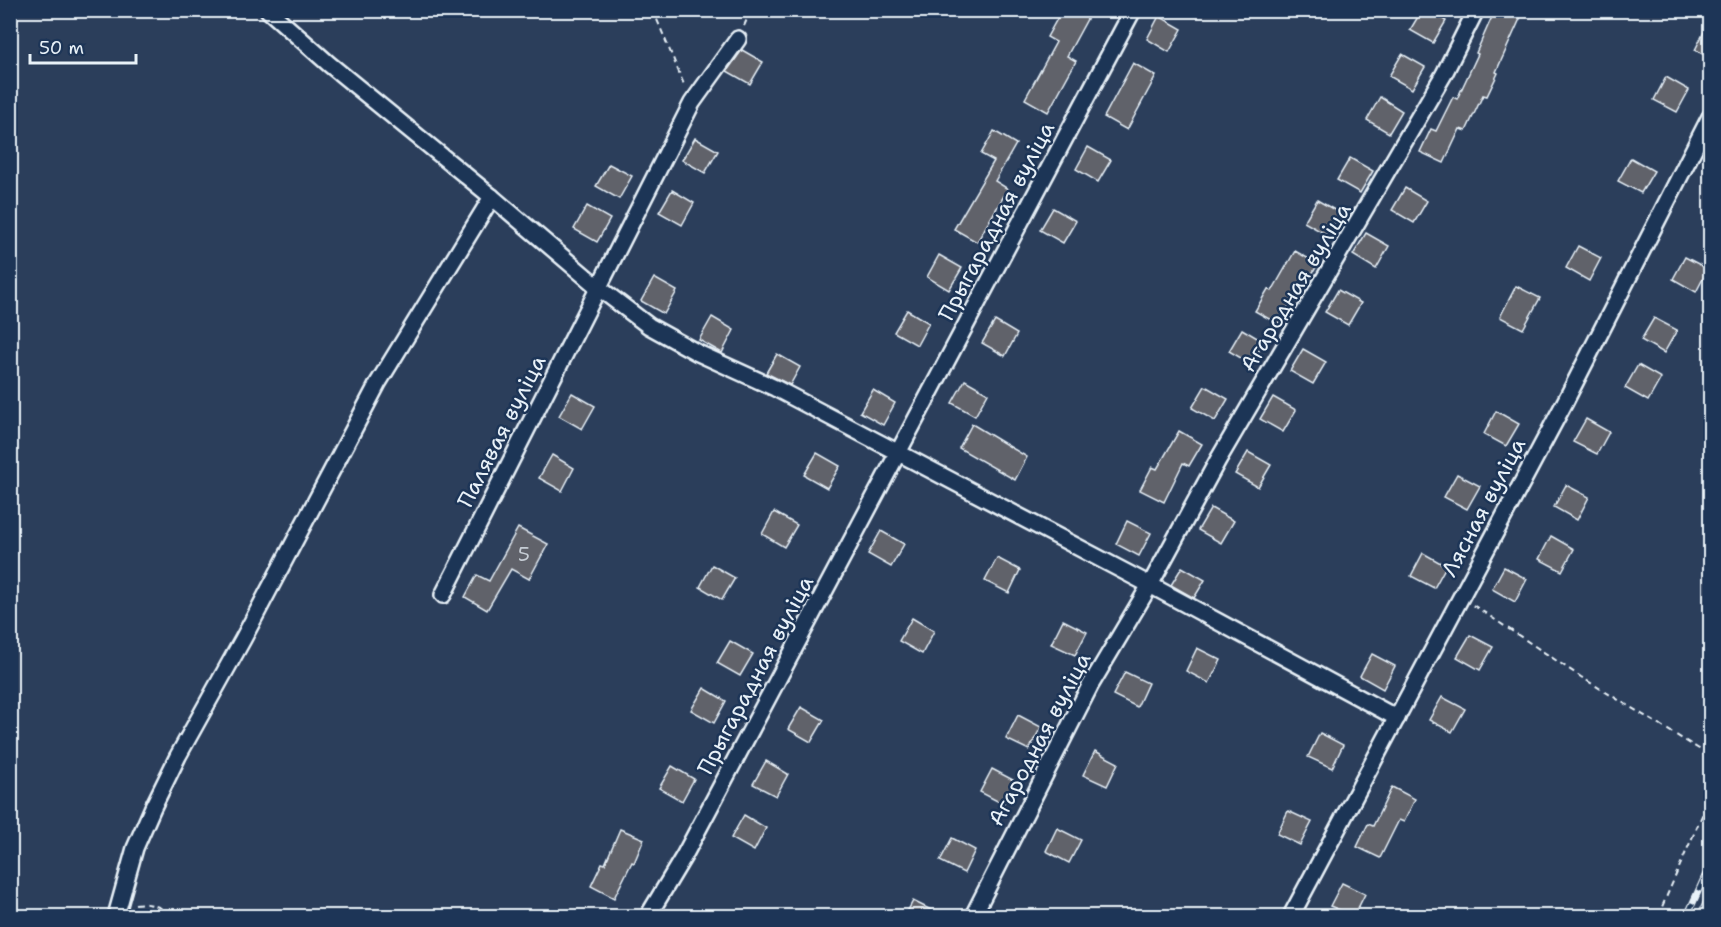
<svg xmlns="http://www.w3.org/2000/svg" width="1721" height="927" viewBox="0 0 1721 927" font-family="'Shantell Sans',sans-serif">
  <style>
    .building { fill: #61626b; stroke: #e8f1f8; stroke-width: 1.5 }
    .lines { fill: none; stroke-linecap: round; stroke-linejoin: round }
    .minor-casing { stroke: #e8f1f8; stroke-width: 20 }
    .path { stroke: #e8f1f8; stroke-width: 2; stroke-dasharray: 6 4.5; stroke-linecap: butt }
    .minor { stroke: #1d3557; stroke-width: 15 }
    .rail-casing { stroke: #e8f1f8; stroke-width: 7 }
    .rail { stroke: #1d3557; stroke-width: 4.5; stroke-dasharray: 14; stroke-linecap: butt }
    .labels { text-anchor: middle; stroke-width: 5; stroke-linejoin: round; paint-order: stroke }
    .number-label { font-size: 20px; fill: #c6cdd5 }
    .street-label { font-size: 22px; fill: #e8f1f8; stroke: #1d3557 }
  </style>
  <rect width="100%" height="100%" fill="#2b3e5b"/>
  <filter id="ink" filterUnits="userSpaceOnUse"><feTurbulence type="fractalNoise" baseFrequency=".0167" numOctaves="2"/><feDisplacementMap in="SourceGraphic" scale="12" xChannelSelector="R" yChannelSelector="G"/><feConvolveMatrix kernelMatrix="1 2 1 2 8 2 1 2 1" color-interpolation-filters="sRGB"/></filter>
  <g filter="url(#ink)">
    <g class="building">
      <polygon points="1062,10 1092,10 1067,56 1076,61 1048,112 1025,99 1056,42 1047,37"/>
      <polygon points="1422,10 1428,10 1446,21 1433,43 1410,30"/>
      <polygon points="1495,10 1524,10 1496,72 1498,73 1487,96 1483,95 1466,131 1460,129 1444,163 1420,152 1431,129 1436,131 1453,97 1457,99 1478,54 1476,53"/>
      <polygon points="1159,16 1182,29 1169,52 1147,39"/>
      <polygon points="1710,20 1710,58 1695,50"/>
      <polygon points="742,50 763,62 750,84 727,71"/>
      <polygon points="1402,54 1425,67 1412,89 1389,76"/>
      <polygon points="1133,63 1156,76 1127,130 1104,117"/>
      <polygon points="1666,77 1689,90 1677,112 1654,100"/>
      <polygon points="1380,97 1402,111 1389,133 1367,120"/>
      <polygon points="994,131 1016,144 995,181 1008,189 977,242 954,229 994,161 981,154"/>
      <polygon points="695,138 718,151 705,173 682,160"/>
      <polygon points="1088,147 1111,160 1098,182 1076,169"/>
      <polygon points="1350,158 1373,171 1360,193 1337,180"/>
      <polygon points="1631,158 1654,171 1641,193 1618,181"/>
      <polygon points="609,164 632,176 619,199 596,186"/>
      <polygon points="1405,188 1427,201 1414,223 1392,210"/>
      <polygon points="672,190 694,203 682,225 659,212"/>
      <polygon points="1317,200 1340,213 1327,235 1304,222"/>
      <polygon points="587,206 610,219 597,242 574,229"/>
      <polygon points="1053,208 1076,221 1063,243 1040,230"/>
      <polygon points="1366,233 1389,246 1376,269 1353,255"/>
      <polygon points="1578,246 1601,258 1589,281 1566,268"/>
      <polygon points="1295,251 1318,264 1305,286 1301,284 1278,324 1255,311 1268,289 1272,291"/>
      <polygon points="939,255 962,268 949,290 927,277"/>
      <polygon points="1685,257 1708,269 1696,292 1673,279"/>
      <polygon points="654,278 677,291 664,314 641,301"/>
      <polygon points="1516,286 1540,298 1523,329 1500,317"/>
      <polygon points="1338,290 1361,303 1348,325 1325,312"/>
      <polygon points="907,310 929,323 917,345 894,332"/>
      <polygon points="712,317 734,330 722,353 699,340"/>
      <polygon points="1654,318 1677,330 1664,353 1641,340"/>
      <polygon points="995,321 1017,334 1005,356 982,343"/>
      <polygon points="1242,329 1264,342 1251,364 1229,351"/>
      <polygon points="1303,349 1326,362 1313,384 1290,371"/>
      <polygon points="777,354 800,367 790,385 766,373"/>
      <polygon points="1638,365 1661,378 1648,401 1625,388"/>
      <polygon points="965,380 988,393 975,416 952,403"/>
      <polygon points="1205,386 1228,399 1215,421 1192,408"/>
      <polygon points="873,390 895,403 883,425 860,412"/>
      <polygon points="572,393 595,406 582,429 559,416"/>
      <polygon points="1273,397 1296,410 1283,432 1260,419"/>
      <polygon points="1496,411 1519,424 1506,446 1484,434"/>
      <polygon points="1586,419 1609,432 1597,454 1573,442"/>
      <polygon points="972,424 1027,457 1015,480 959,448"/>
      <polygon points="1179,431 1202,444 1189,466 1183,463 1164,502 1140,490 1152,467 1157,469"/>
      <polygon points="1248,452 1271,465 1258,487 1235,474"/>
      <polygon points="817,453 840,466 827,488 804,475"/>
      <polygon points="552,455 574,468 562,491 539,478"/>
      <polygon points="1457,474 1480,486 1467,509 1444,497"/>
      <polygon points="1566,485 1589,497 1577,520 1554,507"/>
      <polygon points="1211,508 1234,521 1221,543 1198,530"/>
      <polygon points="774,512 797,525 784,547 762,534"/>
      <polygon points="1127,521 1151,533 1139,556 1116,544"/>
      <polygon points="518,528 548,544 529,579 511,569 487,610 465,597 477,575 489,581"/>
      <polygon points="881,531 904,544 891,567 868,554"/>
      <polygon points="1551,536 1574,549 1562,571 1539,559"/>
      <polygon points="1423,553 1446,566 1434,588 1411,576"/>
      <polygon points="997,558 1020,570 1009,593 985,581"/>
      <polygon points="712,565 735,578 722,600 700,587"/>
      <polygon points="1182,567 1205,580 1194,598 1171,585"/>
      <polygon points="1504,567 1527,579 1515,602 1492,589"/>
      <polygon points="912,618 934,631 922,654 899,641"/>
      <polygon points="1063,620 1087,632 1075,655 1051,644"/>
      <polygon points="1470,635 1493,647 1480,670 1457,657"/>
      <polygon points="730,641 753,654 740,676 717,663"/>
      <polygon points="1197,648 1221,660 1209,683 1186,671"/>
      <polygon points="1372,654 1395,666 1383,689 1360,676"/>
      <polygon points="1125,672 1148,683 1137,707 1113,695"/>
      <polygon points="704,688 726,701 714,723 691,710"/>
      <polygon points="1442,697 1465,709 1452,732 1429,720"/>
      <polygon points="801,707 824,720 811,742 788,729"/>
      <polygon points="1018,715 1041,727 1029,750 1006,739"/>
      <polygon points="1320,733 1343,745 1332,768 1308,757"/>
      <polygon points="1095,751 1118,763 1107,786 1083,775"/>
      <polygon points="766,761 788,774 776,796 753,784"/>
      <polygon points="672,766 694,779 682,801 659,788"/>
      <polygon points="992,769 1015,781 1003,804 980,792"/>
      <polygon points="1392,787 1415,799 1404,822 1399,820 1380,858 1357,847 1368,824 1373,826"/>
      <polygon points="1288,811 1312,822 1300,845 1277,834"/>
      <polygon points="744,815 766,828 754,851 731,838"/>
      <polygon points="1057,828 1081,840 1069,863 1046,851"/>
      <polygon points="620,829 644,839 634,863 632,862 614,898 591,886 602,863 605,864"/>
      <polygon points="952,838 975,850 964,873 940,861"/>
      <polygon points="1342,883 1365,894 1354,916 1330,906"/>
      <polygon points="913,901 943,916 905,916"/>
    </g>
    <g class="lines">
      <g class="minor-casing">
        <g id="minor">
          <polyline points="268,10 329,64 492,197"/>
          <polyline points="443,595 692,103 738,39"/>
          <polyline points="116,916 135,848 153,807 178,756 243,639 378,383 492,197 599,288 649,326 698,353 775,388 1150,585 1397,718"/>
          <polyline points="648,916 684,856 1133,10"/>
          <polyline points="973,916 1090,686 1150,585 1218,460 1444,74 1476,10"/>
          <polyline points="1291,916 1565,402 1710,117"/>
        </g>
      </g>
      <g class="path">
        <polyline points="653,10 685,87"/>
        <polyline points="744,26 751,10"/>
        <polyline points="1473,605 1581,677 1699,749 1710,761"/>
        <path d="M135 904C150 901 165 910 178 916"/>
        <polyline points="1658,916 1710,797"/>
      </g>
      <use href="#minor" class="minor"/>
      <g class="rail-casing">
        <g id="rail">
          <polyline points="1687,916 1710,865"/>
          <polyline points="1700,916 1710,895"/>
        </g>
      </g>
      <use href="#rail" class="rail"/>
    </g>
  </g>
  <g class="labels">
    <g class="number-label">
      <text x="524" y="561">5</text>
    </g>
    <g class="street-label">
      <text transform="translate(996 221) rotate(-62)" y="8">Прыгарадная вуліца</text>
      <text transform="translate(1295 287) rotate(-59)" y="8">Агародная вуліца</text>
      <text transform="translate(501 431) rotate(-63)" y="8">Палявая вуліца</text>
      <text transform="translate(1483 507) rotate(-62)" y="8">Лясная вуліца</text>
      <text transform="translate(755 675) rotate(-62)" y="8">Прыгарадная вуліца</text>
      <text transform="translate(1039 739) rotate(-62)" y="8">Агародная вуліца</text>
    </g>
  </g>
  <rect width="1721" height="927" fill="none" stroke="#1d3557" stroke-width="36"/>
  <rect x="18" y="18" width="1685" height="891" fill="none" stroke="#e8f1f8" stroke-width="2" filter="url(#ink)"/>
  <path d="M30 54v9h106v-9" fill="none" stroke="#e8f1f8" stroke-width="3"/>
  <text x="39" y="54" font-size="18" fill="#e8f1f8" stroke="#1d3557" stroke-width="4.5" paint-order="stroke">50 m</text>
</svg>
